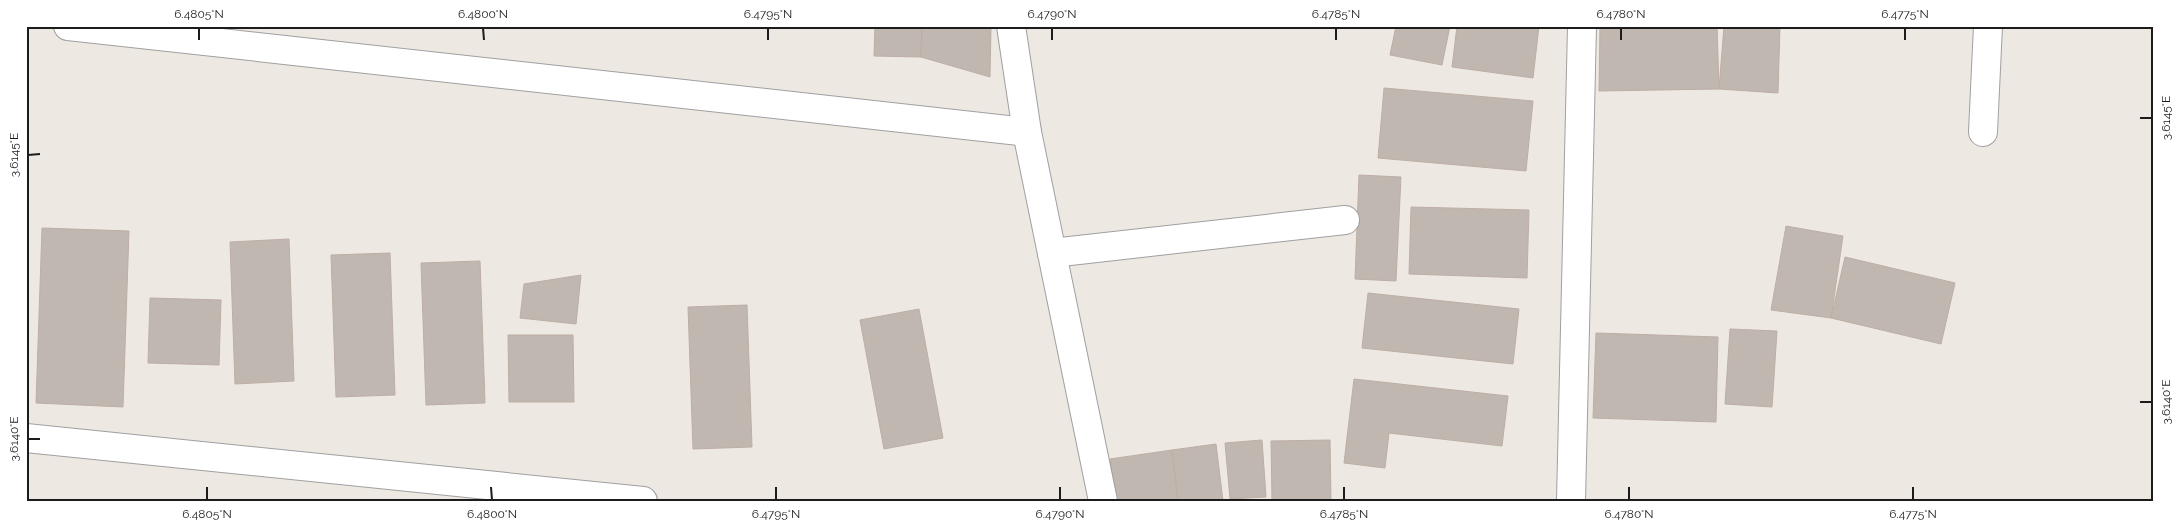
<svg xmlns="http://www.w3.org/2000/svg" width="2180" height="527" viewBox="0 0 2180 527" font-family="Raleway,sans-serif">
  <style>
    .building { fill: #c1b7b1; stroke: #bdaea5 }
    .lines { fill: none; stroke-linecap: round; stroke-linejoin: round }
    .minor-casing { stroke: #a0a0a0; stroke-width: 30 }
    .minor { stroke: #fff; stroke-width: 28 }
    .ticks { fill: none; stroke: #1c1c1c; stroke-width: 2 }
    .neatline { fill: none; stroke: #1c1c1c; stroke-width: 2 }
    .ticks-label { font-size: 12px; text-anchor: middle; fill: #1c1c1c }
  </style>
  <rect width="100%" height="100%" fill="#ede8e2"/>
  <g class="building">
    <polygon points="875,26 922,26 921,57 874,56"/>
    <polygon points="922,26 991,26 990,77 921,57"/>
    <polygon points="1396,26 1450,26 1442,65 1390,55"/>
    <polygon points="1457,26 1539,26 1533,78 1452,67"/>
    <polygon points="1600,26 1717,26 1719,89 1599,91"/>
    <polygon points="1724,26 1780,26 1778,93 1719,89"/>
    <polygon points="1384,88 1533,101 1526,171 1378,158"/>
    <polygon points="1359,175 1401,177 1396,281 1355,279"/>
    <polygon points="1411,207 1529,210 1527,278 1409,274"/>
    <polygon points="1786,226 1843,236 1831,318 1771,310"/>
    <polygon points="42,228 129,231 123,407 36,403"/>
    <polygon points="289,239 294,381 235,384 230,242"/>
    <polygon points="390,253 395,395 336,397 331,255"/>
    <polygon points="1845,257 1955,283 1941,344 1831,318"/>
    <polygon points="480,261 485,403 426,405 421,263"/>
    <polygon points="581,275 576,324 520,318 524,284"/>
    <polygon points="1368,293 1519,309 1513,364 1362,348"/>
    <polygon points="150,298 221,300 219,365 148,363"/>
    <polygon points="747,305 752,447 693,449 688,307"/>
    <polygon points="919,309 943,438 884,449 860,320"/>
    <polygon points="1730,329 1777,331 1772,407 1725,404"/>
    <polygon points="1596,333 1718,337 1716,422 1593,418"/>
    <polygon points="508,335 573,335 574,402 509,402"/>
    <polygon points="1354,379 1508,396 1502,446 1389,433 1385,468 1344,463"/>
    <polygon points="1262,440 1266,497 1230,499 1225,443"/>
    <polygon points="1330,440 1331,501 1272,501 1271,441"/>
    <polygon points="1216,444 1223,501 1178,501 1172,450"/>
    <polygon points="1172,450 1178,501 1116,501 1110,459"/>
  </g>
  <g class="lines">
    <g class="minor-casing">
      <g id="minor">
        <polyline points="68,26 1027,132"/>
        <polyline points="1011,26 1027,132 1103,501"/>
        <polyline points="1983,132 1988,26"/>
        <polyline points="1052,253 1345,220"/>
        <polyline points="26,438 643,501"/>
        <polyline points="1571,501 1582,26"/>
      </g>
    </g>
    <use href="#minor" class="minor"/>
  </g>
  <path class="ticks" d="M199 28V40M483 28 484 40M768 28V40M1052 28V40M1336 28V40M1621 28V40M1905 28V40M2140 118H2152M28 155 40 154M2140 402H2152M28 439H40M207 487V500M491 487 492 500M776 487V500M1060 487V500M1344 487V500M1629 487V500M1913 487V500"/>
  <rect width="2180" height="527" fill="none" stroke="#ffffff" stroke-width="55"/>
  <rect x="28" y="28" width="2124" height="472" class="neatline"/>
  <g class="ticks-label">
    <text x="199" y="18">6.4805°N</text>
    <text x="483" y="18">6.4800°N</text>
    <text x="768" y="18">6.4795°N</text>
    <text x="1052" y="18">6.4790°N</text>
    <text x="1336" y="18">6.4785°N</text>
    <text x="1621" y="18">6.4780°N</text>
    <text x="1905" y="18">6.4775°N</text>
    <text transform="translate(2166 118) rotate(-90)" y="4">3.6145°E</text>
    <text transform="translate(14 155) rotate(-90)" y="4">3.6145°E</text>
    <text transform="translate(2166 402) rotate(-90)" y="4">3.6140°E</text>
    <text transform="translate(14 439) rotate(-90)" y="4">3.6140°E</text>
    <text x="207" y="518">6.4805°N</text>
    <text x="492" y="518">6.4800°N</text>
    <text x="776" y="518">6.4795°N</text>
    <text x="1060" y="518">6.4790°N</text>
    <text x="1344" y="518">6.4785°N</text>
    <text x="1629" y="518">6.4780°N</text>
    <text x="1913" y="518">6.4775°N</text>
  </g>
</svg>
